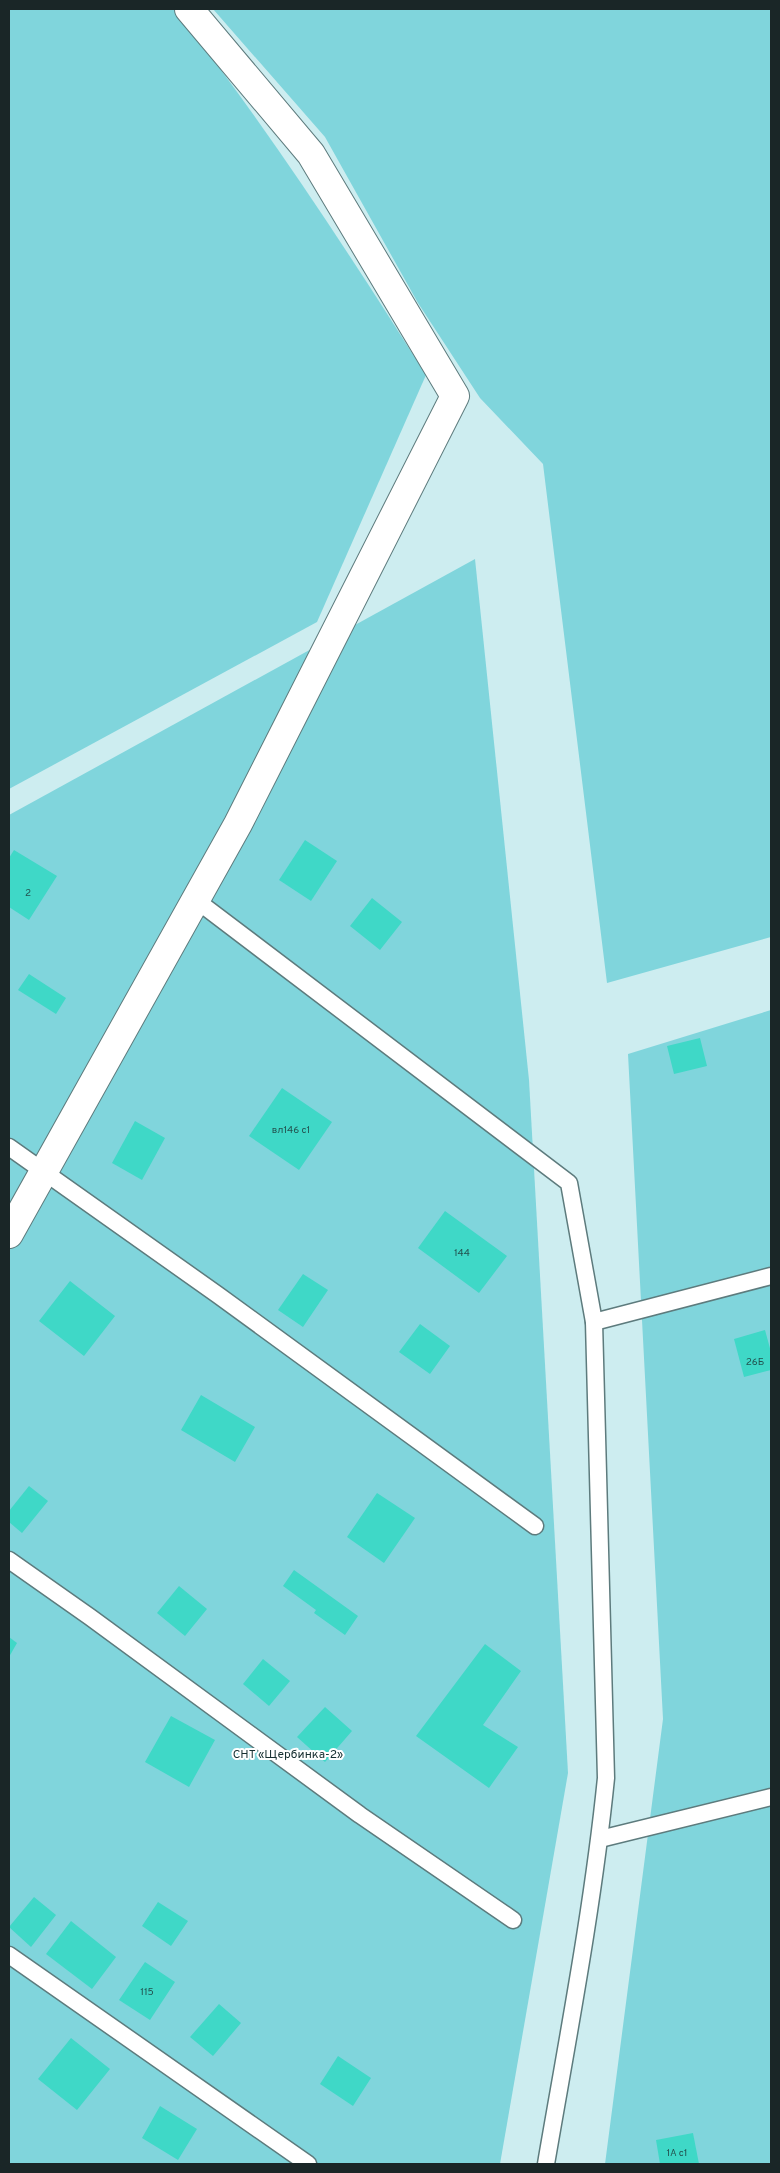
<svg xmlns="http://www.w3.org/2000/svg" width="780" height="2173" viewBox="0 0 780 2173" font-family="Overpass,sans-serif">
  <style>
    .green { fill: #80d5dc }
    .building { fill: #3fd8c7 }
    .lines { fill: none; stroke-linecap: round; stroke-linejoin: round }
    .lane-casing { stroke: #5d7b7d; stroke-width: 19 }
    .street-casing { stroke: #5d7b7d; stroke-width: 30 }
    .lane { stroke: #fff; stroke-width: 16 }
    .street { stroke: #fff; stroke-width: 28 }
    .labels { text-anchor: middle; stroke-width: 4; stroke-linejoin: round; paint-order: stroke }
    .number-label { font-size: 10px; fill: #23524f }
    .park-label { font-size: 12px; fill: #162f31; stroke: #fff }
  </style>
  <rect width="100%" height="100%" fill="#cdedf0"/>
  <g class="green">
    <path d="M9 9H175C266 126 347 250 426 375L317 622 9 789Z"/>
    <polygon points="213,9 771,9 771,937 607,983 543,464 480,398 418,303 325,137"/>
    <polygon points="475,559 529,1080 568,1773 500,2164 9,2164 9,815"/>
    <polygon points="771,1010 771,2164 605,2164 663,1719 628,1054"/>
  </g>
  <g class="building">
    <polygon points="305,840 337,861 311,901 279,880"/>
    <polygon points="14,850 57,876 29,920 9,907 9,858"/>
    <polygon points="372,898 402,922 380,950 350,926"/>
    <polygon points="29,974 66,998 56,1014 18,990"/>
    <polygon points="700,1038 707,1066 674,1074 667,1046"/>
    <polygon points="282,1088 332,1122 299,1170 249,1136"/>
    <polygon points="135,1121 165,1138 142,1180 112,1163"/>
    <polygon points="445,1211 507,1256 479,1293 418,1248"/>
    <polygon points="303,1274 328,1290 303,1327 278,1310"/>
    <polygon points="70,1281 115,1316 84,1356 39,1321"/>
    <polygon points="420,1324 450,1346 430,1374 399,1352"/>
    <polygon points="765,1330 771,1352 771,1370 744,1377 734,1339"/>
    <polygon points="201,1395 255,1427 235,1462 181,1430"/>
    <polygon points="29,1486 48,1501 22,1533 9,1522 9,1511"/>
    <polygon points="377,1493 415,1518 384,1563 347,1537"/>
    <polygon points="294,1570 358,1616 345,1635 314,1613 316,1610 283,1586"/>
    <polygon points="179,1586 207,1609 185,1636 157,1613"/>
    <polygon points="9,1637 17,1643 9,1657"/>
    <polygon points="485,1644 521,1671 483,1725 518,1747 489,1788 416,1736"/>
    <polygon points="263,1659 290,1681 269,1706 243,1684"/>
    <polygon points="325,1707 352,1731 325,1762 297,1737"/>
    <polygon points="171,1716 215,1740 189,1787 145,1762"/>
    <polygon points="34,1897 56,1915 31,1947 9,1927"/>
    <polygon points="158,1902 188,1921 171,1946 142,1926"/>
    <polygon points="71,1921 116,1957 92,1989 46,1954"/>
    <polygon points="145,1962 175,1982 150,2020 119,2000"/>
    <polygon points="219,2004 241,2023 213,2056 190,2037"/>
    <polygon points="71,2038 110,2069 77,2110 38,2079"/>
    <polygon points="338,2056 371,2078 353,2106 320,2084"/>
    <polygon points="160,2106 197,2129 178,2160 142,2138"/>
    <polygon points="693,2133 699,2164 660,2164 656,2140"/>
  </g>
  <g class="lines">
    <g class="lane-casing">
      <g id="lane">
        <path d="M196 900 569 1183 594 1322 606 1778C593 1907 568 2036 546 2164"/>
        <polyline points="9,1147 218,1295 535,1526"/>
        <polyline points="594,1322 771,1276"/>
        <polyline points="9,1560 90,1617 360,1815 513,1920"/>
        <polyline points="600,1839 771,1797"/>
        <polyline points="9,1955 308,2164"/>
      </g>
    </g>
    <g class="street-casing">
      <polyline id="street" points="9,1234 238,824 455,396 311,154 189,9"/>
    </g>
    <use href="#lane" class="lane"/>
    <use href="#street" class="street"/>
  </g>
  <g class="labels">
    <g class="number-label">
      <text x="28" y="896">2</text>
      <text x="291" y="1133">вл146 с1</text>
      <text x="462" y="1256">144</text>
      <text x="755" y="1365">26Б</text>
      <text x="147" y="1995">115</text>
      <text x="677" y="2156">1А с1</text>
    </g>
    <g class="park-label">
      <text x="288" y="1758">СНТ «Щербинка-2»</text>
    </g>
  </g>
  <rect width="780" height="2173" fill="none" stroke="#1a2627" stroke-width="20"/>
</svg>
